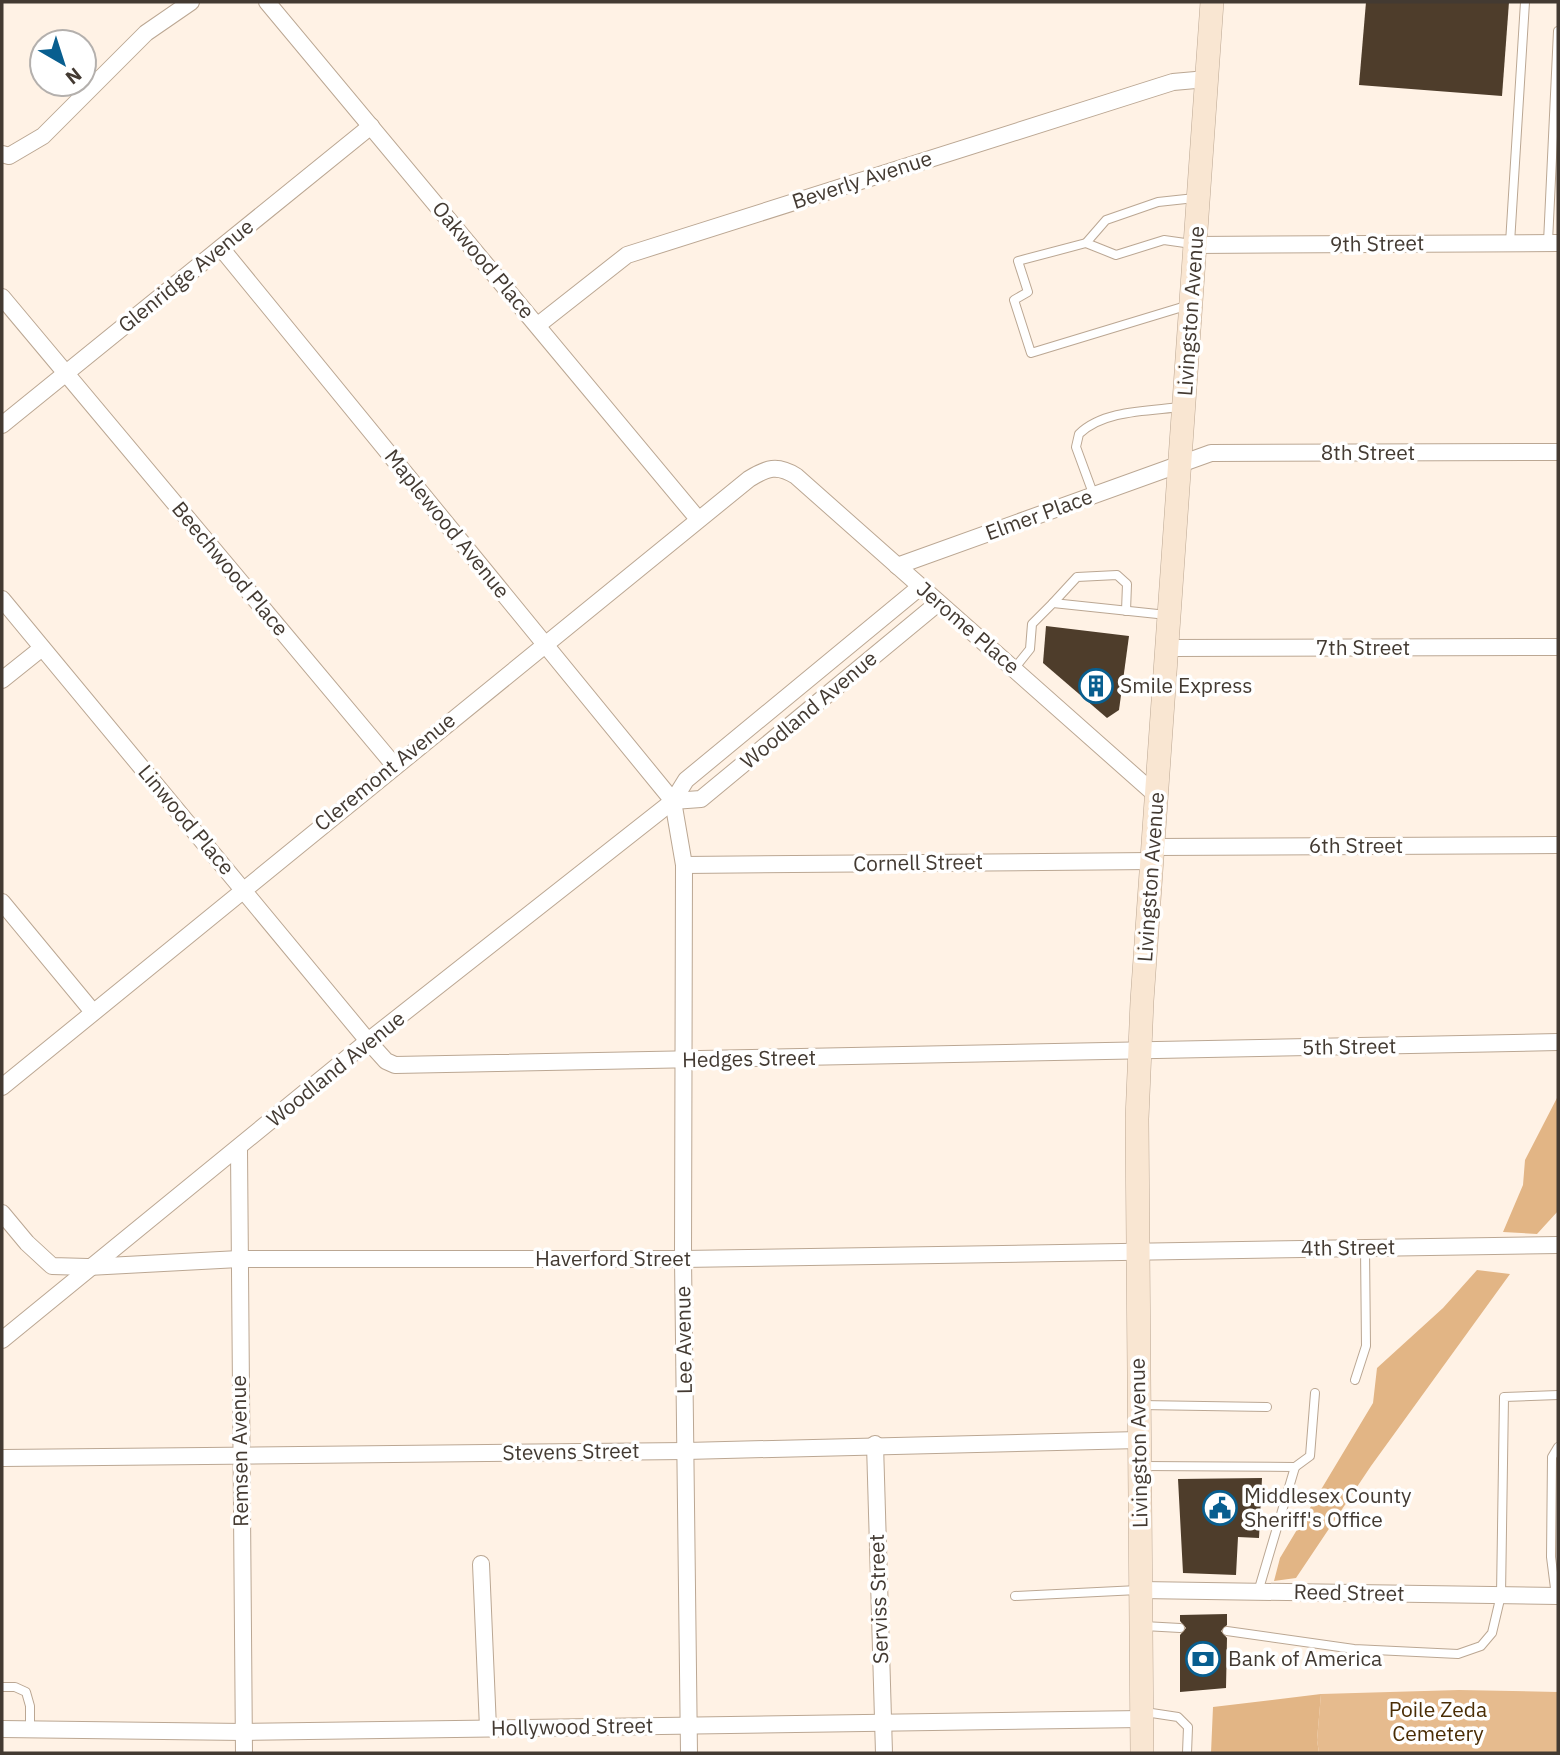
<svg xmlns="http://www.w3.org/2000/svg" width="1560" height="1755" viewBox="0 0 1560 1755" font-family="'IBM Plex Sans',sans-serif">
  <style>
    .green { fill: #e6bb8e }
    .forest { fill: #e2b585 }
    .building { fill: #4e3d2b }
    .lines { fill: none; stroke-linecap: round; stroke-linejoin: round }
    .service-casing { stroke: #bba793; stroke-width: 10 }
    .minor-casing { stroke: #bba793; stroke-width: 18 }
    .secondary-casing { stroke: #bba793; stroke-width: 24 }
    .service { stroke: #fff; stroke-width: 8 }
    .minor { stroke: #fff; stroke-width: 16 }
    .secondary { stroke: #f9e6d2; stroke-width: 23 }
    .labels { text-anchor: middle; stroke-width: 7; stroke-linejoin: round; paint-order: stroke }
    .street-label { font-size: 21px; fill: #433a32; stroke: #fff }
    .poi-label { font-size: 21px; fill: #433a32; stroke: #fff; text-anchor: start }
    .park-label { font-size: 21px; fill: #4a2d05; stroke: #fff }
  </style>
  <rect width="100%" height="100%" fill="#fff2e5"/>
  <polygon class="green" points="1459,1690 1558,1692 1558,1753 1319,1753 1317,1740 1321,1694"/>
  <g class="forest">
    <polygon points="1558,1096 1558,1211 1537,1234 1503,1232 1523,1185 1525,1160"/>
    <polygon points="1477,1270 1510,1274 1371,1466 1296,1578 1274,1581 1280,1558 1373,1403 1377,1368 1443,1308"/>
    <polygon points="1321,1694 1317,1740 1319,1753 1211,1753 1213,1707"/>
  </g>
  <g class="building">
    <polygon points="1366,2 1509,2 1502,96 1359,85"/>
    <polygon points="1046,626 1129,636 1119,710 1107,718 1043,663"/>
    <polygon points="1262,1478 1259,1538 1238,1537 1236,1575 1183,1573 1178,1479"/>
    <polygon points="1227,1614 1227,1625 1221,1631 1227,1638 1226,1688 1180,1692 1180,1635 1186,1628 1180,1621 1180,1615"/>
  </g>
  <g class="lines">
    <g class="service-casing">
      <g id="service">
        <polyline points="1548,242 1558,31"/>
        <polyline points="1086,243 1018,261 1028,292 1014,300 1031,353 1189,305"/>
        <polyline points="1510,243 1525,2"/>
        <polyline points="1192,244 1164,240 1116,255 1086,243 1106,220 1158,202 1195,198"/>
        <path d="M1094 496 1076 447 1079 434C1103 410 1149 411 1181 407"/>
        <polyline points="1053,603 1077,577 1117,575 1127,584 1126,611"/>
        <polyline points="1014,669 1030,649 1032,624 1053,603 1167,615"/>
        <polyline points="1355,1380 1366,1346 1365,1248"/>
        <polyline points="1141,1405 1267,1407"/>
        <polyline points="1143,1466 1295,1467 1258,1592"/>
        <polyline points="1295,1467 1310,1456 1315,1393"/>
        <polyline points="1015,1596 1138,1590"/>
        <polyline points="1556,1596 1551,1557 1552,1457 1558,1447"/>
        <polyline points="1144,1626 1180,1628"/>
        <polyline points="1227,1631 1354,1649 1458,1654 1481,1646 1492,1633 1501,1595 1504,1397 1558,1395"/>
        <polyline points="2,1687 15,1687 26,1692 30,1706 30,1729"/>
        <polyline points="1145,1712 1178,1717 1188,1727 1187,1753"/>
      </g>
    </g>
    <g class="minor-casing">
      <g id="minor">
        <polyline points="267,2 698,519"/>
        <polyline points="2,154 9,156 43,136 146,33 191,2"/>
        <polyline points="1195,245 1558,243"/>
        <polyline points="221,248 673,801 684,865 683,1259 689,1753"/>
        <polyline points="2,297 394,765"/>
        <polyline points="538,325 627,255 1173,82 1207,79"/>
        <polyline points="2,425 371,126"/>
        <polyline points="897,566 1211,453 1558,452"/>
        <polyline points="2,599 368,1041 386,1061 395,1065 1558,1042"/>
        <polyline points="1167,648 1558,647"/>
        <polyline points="2,680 42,648"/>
        <polyline points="673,801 701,799 938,603"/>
        <polyline points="1153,847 1558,845"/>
        <polyline points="684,865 1152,861"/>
        <polyline points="2,902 93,1012"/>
        <path d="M2 1087 749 479C767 468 777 464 796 476L1157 796"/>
        <polyline points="239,1150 244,1753"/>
        <polyline points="2,1213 27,1243 52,1266 88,1267 239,1259 683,1259 1558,1245"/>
        <polyline points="2,1340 368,1041 673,801 686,780 920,587"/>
        <polyline points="875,1444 884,1753"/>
        <polyline points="2,1458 686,1451 1139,1440"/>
        <polyline points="481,1564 488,1728"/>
        <polyline points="1141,1590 1558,1596"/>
        <polyline points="2,1729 244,1732 1142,1719"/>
      </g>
    </g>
    <g class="secondary-casing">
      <polyline id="secondary" points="1142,1753 1137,1119 1142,1001 1212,2"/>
    </g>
    <use href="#service" class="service"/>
    <use href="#minor" class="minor"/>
    <use href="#secondary" class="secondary"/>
  </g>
  <defs>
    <g id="building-ring" transform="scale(1.75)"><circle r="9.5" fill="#fff" stroke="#085e8f" stroke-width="1.5"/><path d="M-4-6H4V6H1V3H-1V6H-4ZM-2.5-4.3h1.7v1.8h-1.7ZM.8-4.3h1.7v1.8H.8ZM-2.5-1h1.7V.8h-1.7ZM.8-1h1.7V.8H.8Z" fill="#085e8f"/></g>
    <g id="civic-ring" transform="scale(1.75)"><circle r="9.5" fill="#fff" stroke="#085e8f" stroke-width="1.5"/><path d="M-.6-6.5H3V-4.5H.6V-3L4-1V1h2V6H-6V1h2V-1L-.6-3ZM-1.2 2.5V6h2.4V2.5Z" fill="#085e8f"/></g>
    <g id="bank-ring" transform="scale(1.75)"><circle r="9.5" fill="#fff" stroke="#085e8f" stroke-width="1.5"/><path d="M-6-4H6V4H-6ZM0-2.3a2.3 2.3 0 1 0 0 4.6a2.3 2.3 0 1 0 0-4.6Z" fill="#085e8f"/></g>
  </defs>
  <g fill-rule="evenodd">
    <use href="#building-ring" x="1096" y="686"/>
    <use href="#civic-ring" x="1220" y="1508"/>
    <use href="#bank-ring" x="1203" y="1659"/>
  </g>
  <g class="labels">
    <g class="street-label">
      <text transform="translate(862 180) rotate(-18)" y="7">Beverly Avenue</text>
      <text transform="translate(1377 244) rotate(-1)" y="7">9th Street</text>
      <text transform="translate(483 260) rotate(50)" y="7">Oakwood Place</text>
      <text transform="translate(186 276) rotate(-39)" y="7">Glenridge Avenue</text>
      <text transform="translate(1191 311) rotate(-86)" y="7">Livingston Avenue</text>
      <text x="1368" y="460">8th Street</text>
      <text transform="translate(1039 515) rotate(-20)" y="7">Elmer Place</text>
      <text transform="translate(447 524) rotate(51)" y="7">Maplewood Avenue</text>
      <text transform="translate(230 569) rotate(50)" y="7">Beechwood Place</text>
      <text transform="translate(968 628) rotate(41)" y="7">Jerome Place</text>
      <text x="1363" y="655">7th Street</text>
      <text transform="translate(809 710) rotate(-40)" y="7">Woodland Avenue</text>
      <text transform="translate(385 772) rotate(-39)" y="7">Cleremont Avenue</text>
      <text transform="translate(186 820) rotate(50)" y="7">Linwood Place</text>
      <text x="1356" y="853">6th Street</text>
      <text transform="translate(918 863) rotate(-1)" y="7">Cornell Street</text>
      <text transform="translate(1151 877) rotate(-86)" y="7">Livingston Avenue</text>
      <text transform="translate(1349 1047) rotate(-1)" y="7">5th Street</text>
      <text transform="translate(749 1059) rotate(-1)" y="7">Hedges Street</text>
      <text transform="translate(336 1069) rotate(-39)" y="7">Woodland Avenue</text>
      <text transform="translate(1348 1248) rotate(-1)" y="7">4th Street</text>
      <text x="613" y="1266">Haverford Street</text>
      <text transform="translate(684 1340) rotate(-91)" y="7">Lee Avenue</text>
      <text transform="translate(1139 1443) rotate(-91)" y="7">Livingston Avenue</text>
      <text transform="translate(240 1451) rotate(-91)" y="7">Remsen Avenue</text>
      <text transform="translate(571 1452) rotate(-1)" y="7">Stevens Street</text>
      <text transform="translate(1349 1593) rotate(1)" y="7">Reed Street</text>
      <text transform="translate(879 1599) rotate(-92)" y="7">Serviss Street</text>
      <text transform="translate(572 1727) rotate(-1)" y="7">Hollywood Street</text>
    </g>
    <g class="poi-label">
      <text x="1120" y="693">Smile Express</text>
      <text x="1244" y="1503">Middlesex County<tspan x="1244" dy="24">Sheriff's Office</tspan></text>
      <text x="1228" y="1666">Bank of America</text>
    </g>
    <g class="park-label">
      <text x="1438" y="1717">Poile Zeda<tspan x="1438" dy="24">Cemetery</tspan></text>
    </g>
  </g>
  <rect width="1560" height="1755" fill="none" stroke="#433a32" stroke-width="7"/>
  <g transform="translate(63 63) rotate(141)"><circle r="33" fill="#ffffff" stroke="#b4b0ad" stroke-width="2"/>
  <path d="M0-5L12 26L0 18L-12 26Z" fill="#085e8f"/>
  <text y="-10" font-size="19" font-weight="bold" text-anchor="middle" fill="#433a32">N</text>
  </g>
</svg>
